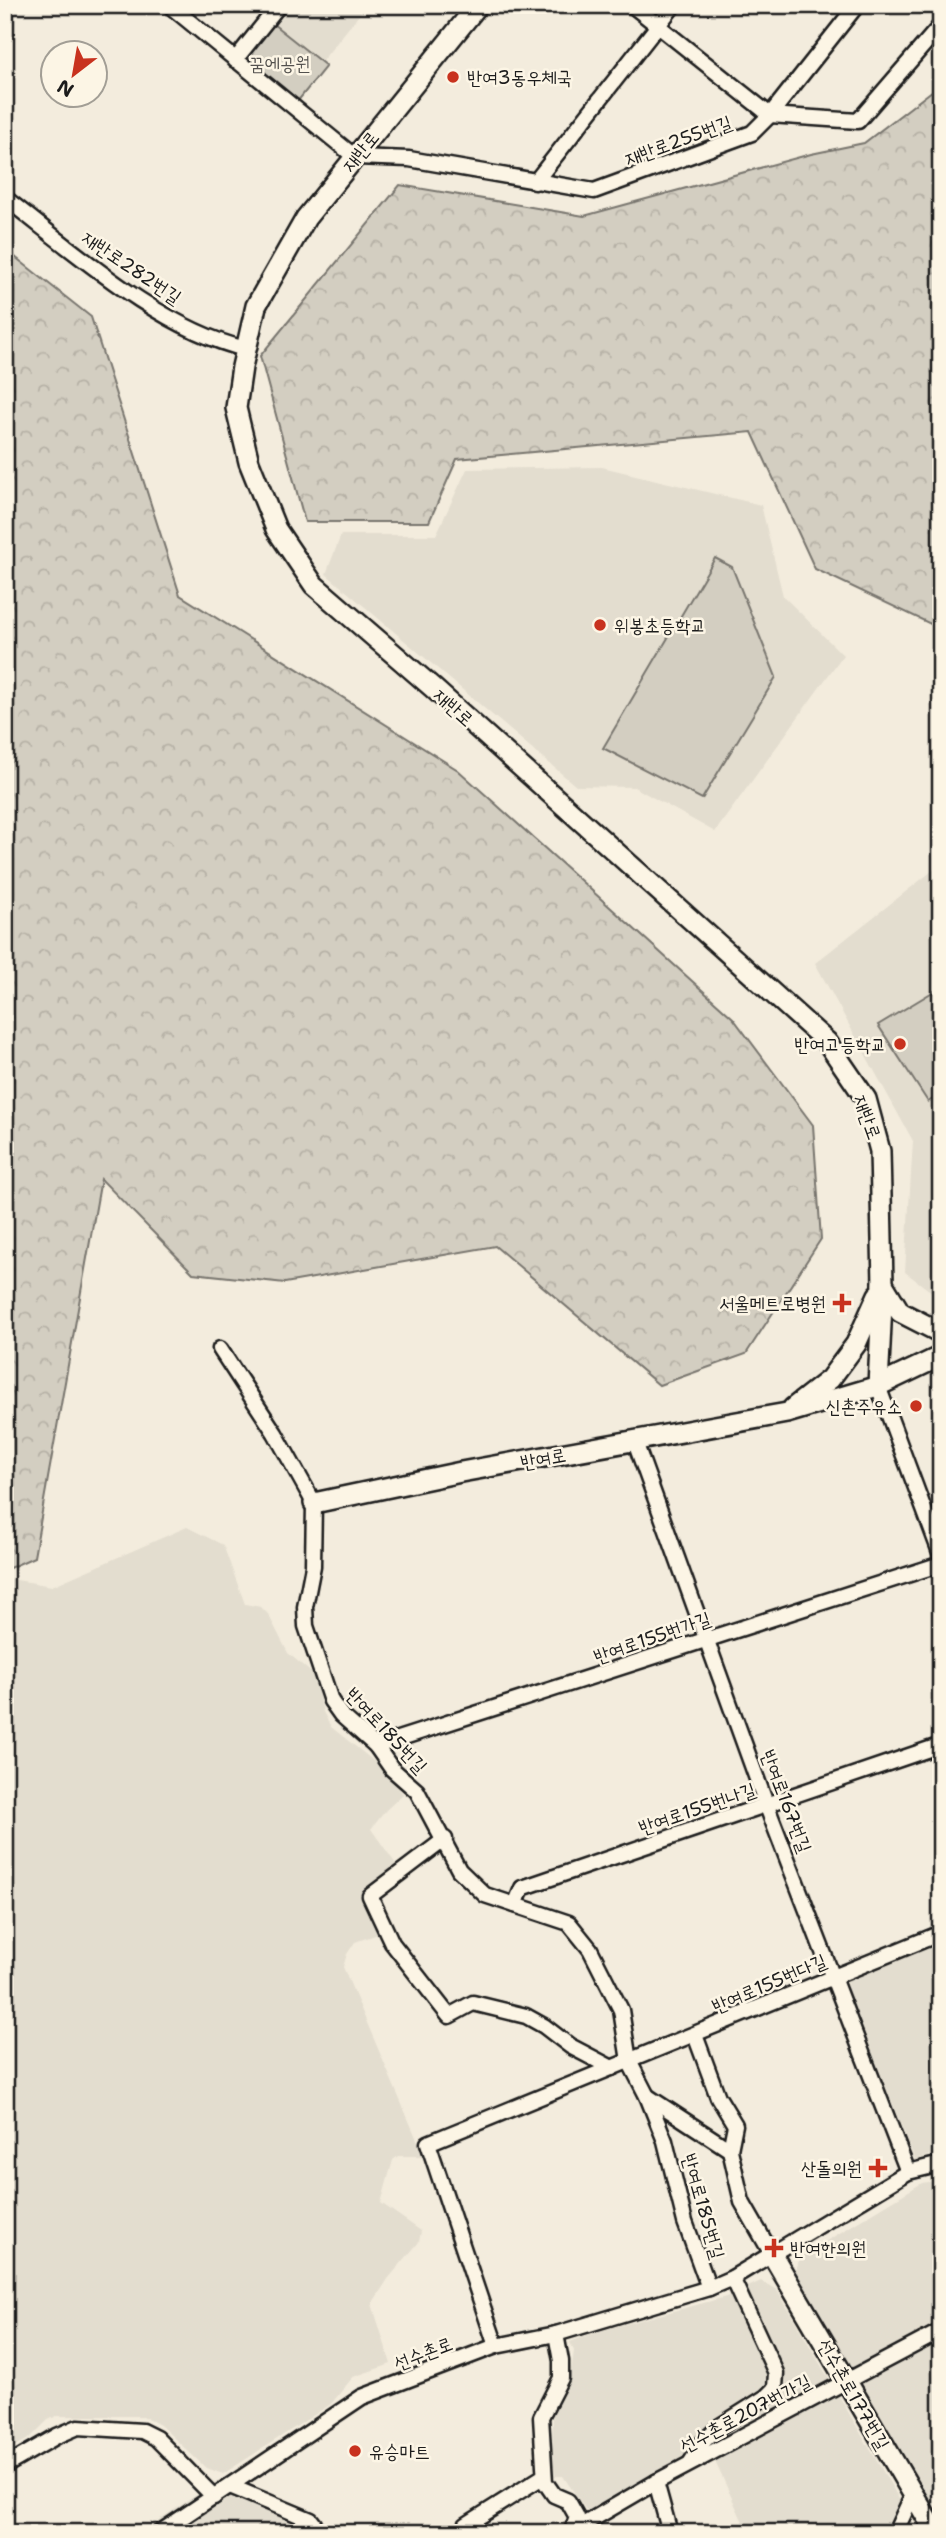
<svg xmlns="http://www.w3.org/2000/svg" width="946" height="2538" viewBox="0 0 946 2538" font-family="'Shantell Sans','Poor Story',sans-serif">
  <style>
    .built { fill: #e3ddcf }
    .green { fill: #d3cec1; stroke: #78756e; stroke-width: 2 }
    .forest { fill: url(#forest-crowns); stroke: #78756e; stroke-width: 2 }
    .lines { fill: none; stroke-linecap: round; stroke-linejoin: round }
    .street-casing { stroke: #1c1c1c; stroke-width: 19 }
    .secondary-casing { stroke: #1c1c1c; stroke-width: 24 }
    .street { stroke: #fcf5e5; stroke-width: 14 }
    .secondary { stroke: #fcf5e5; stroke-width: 19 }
    .poi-dot { fill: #c8321e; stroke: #fcf5e5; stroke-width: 2.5 }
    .labels { text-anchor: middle; stroke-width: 5; stroke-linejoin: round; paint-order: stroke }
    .park-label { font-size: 19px; fill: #53514e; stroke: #fcf5e5 }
    .poi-label { font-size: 19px; fill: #1c1c1c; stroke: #fcf5e5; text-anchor: start }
    .street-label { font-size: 19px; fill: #1c1c1c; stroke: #fcf5e5 }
  </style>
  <defs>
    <pattern id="forest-crowns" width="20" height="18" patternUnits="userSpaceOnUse" patternTransform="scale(1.75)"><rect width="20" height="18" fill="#d3cec1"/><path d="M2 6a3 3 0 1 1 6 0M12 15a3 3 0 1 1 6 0" fill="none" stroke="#b5b0a5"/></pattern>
  </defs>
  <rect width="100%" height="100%" fill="#f3ecdd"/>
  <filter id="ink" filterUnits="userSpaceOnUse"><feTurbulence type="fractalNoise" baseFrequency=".0143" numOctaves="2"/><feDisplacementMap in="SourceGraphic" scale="14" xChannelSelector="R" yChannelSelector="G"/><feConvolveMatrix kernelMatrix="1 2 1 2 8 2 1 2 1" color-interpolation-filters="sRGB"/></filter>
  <g filter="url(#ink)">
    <g class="built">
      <polygon points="292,5 367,5 322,61 276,25"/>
      <polygon points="602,467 761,505 783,596 843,655 715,832 634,787 576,786 326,574 341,535 436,535 467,469"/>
      <polygon points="941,864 941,1299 905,1272 913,1141 815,963"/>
      <polygon points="187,1527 223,1545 245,1604 261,1607 268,1614 288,1653 314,1675 323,1712 331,1727 385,1770 403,1794 386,1810 371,1829 398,1867 361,1897 381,1933 355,1942 347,1954 343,1967 424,2156 398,2156 393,2160 381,2203 421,2231 419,2242 388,2279 372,2304 391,2364 353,2377 331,2404 223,2474 206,2468 160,2425 143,2416 57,2416 48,2420 30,2438 5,2452 5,1578 52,1586"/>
      <polygon points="941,1943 941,2152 915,2160 847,1991 848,1977"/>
      <polygon points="941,2180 941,2525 794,2276 800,2257 922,2183"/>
      <polygon points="761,2281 777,2290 919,2533 748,2533 707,2444 588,2513 563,2476 552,2476 553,2403 571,2371 574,2351 570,2342 599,2331 726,2297"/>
      <polygon points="221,2479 270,2498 304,2507 337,2533 139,2533"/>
    </g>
    <g class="green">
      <polygon points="268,20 326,66 293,107 235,60"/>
      <polygon points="715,558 732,567 776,677 702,799 603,748"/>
      <polygon points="941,987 941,1094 928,1102 878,1025"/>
    </g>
    <g class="forest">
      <polygon points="941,84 941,635 933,625 815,569 752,432 457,459 429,522 305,522 260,356 400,185 584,216 811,154 864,143"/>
      <polygon points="5,249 91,317 180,595 458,770 733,1018 813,1125 821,1239 746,1354 659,1385 495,1246 285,1283 193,1273 101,1179 34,1557 5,1570"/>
    </g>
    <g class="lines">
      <g class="street-casing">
        <g id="street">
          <polyline points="169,5 355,157 409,159 594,191 752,133 770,115 857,5"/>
          <polyline points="632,5 770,115"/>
          <polyline points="235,60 279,5"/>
          <polyline points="770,115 858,121 941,25"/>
          <polyline points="535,182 674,5"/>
          <path d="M5 198C74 251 160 329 246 349"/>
          <polyline points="220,1349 275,1433 314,1503 313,1566 305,1607 306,1626 331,1701 341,1715 376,1746 392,1769 417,1791 459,1870 485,1895 569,1923 590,1949 621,2010 629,2061 647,2096 665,2141 685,2222 709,2288"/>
          <polyline points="878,1386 941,1555"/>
          <polyline points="635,1442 766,1804 908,2172"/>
          <polyline points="376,1746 941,1564"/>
          <polyline points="445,1839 370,1896 392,1943 449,2016 473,2003 526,2016 544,2026 570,2046 612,2068"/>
          <polyline points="515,1905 522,1888 941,1745"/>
          <polyline points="695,2035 718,2097 735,2125 730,2150 742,2202 773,2256"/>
          <polyline points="647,2096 730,2150"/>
          <polyline points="556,2334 561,2361 561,2378 541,2417 545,2482 554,2495 568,2501 577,2517 572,2531"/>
          <polyline points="496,2346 428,2143 941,1933"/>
          <polyline points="691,2462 704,2441 720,2426 766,2397 775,2388 776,2373 732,2278"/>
          <polyline points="5,2466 57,2436 78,2427 142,2431 156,2438 214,2497"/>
          <polyline points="656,2482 670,2533"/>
          <polyline points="230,2486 311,2520 321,2533"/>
          <polyline points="159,2533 362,2397 496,2346 556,2334 709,2288 732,2278 908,2172 941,2164"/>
          <polyline points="470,2533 466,2525 544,2476"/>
          <polyline points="569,2533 656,2482 941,2331"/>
          <polyline points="895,2533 913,2494"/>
        </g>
      </g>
      <g class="secondary-casing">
        <g id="secondary">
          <polyline points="478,5 306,218 256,306 242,367 236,408 249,462 276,529 314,585 432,687 827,1042 866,1099 880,1151 883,1284 878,1386"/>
          <polyline points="883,1284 900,1312 941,1333"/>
          <polyline points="793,1408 830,1379 856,1344 878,1295"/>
          <polyline points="314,1503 461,1472 787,1413 878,1386 941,1356"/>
          <polyline points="773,2256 936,2533"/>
        </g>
      </g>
      <use href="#street" class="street"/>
      <use href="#secondary" class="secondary"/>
    </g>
  </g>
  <g class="poi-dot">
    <circle cx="453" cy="77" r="7"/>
    <circle cx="600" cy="625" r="7"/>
    <circle cx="900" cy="1044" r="7"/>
    <path d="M838.5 1292.5h7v7h7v7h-7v7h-7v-7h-7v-7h7z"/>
    <circle cx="916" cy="1406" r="7"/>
    <path d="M874.5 2157.5h7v7h7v7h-7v7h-7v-7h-7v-7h7z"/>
    <path d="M770.5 2237.5h7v7h7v7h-7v7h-7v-7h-7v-7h7z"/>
    <circle cx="355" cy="2451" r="7"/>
  </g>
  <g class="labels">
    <g class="park-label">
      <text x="280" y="70">꿈에공원</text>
    </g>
    <g class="poi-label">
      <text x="467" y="84">반여3동우체국</text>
      <text x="614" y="632">위봉초등학교</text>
      <text x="886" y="1051" text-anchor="end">반여고등학교</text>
      <text x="826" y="1310" text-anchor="end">서울메트로병원</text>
      <text x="902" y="1413" text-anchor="end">신촌주유소</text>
      <text x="862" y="2175" text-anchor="end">산돌의원</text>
      <text x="790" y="2255">반여한의원</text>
      <text x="369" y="2458">유승마트</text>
    </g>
    <g class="street-label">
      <text transform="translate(678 140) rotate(-20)" y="7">재반로255번길</text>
      <text transform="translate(360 151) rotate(-51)" y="7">재반로</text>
      <text transform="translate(132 267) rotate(34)" y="7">재반로282번길</text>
      <text transform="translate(454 707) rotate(42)" y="7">재반로</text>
      <text transform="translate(868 1117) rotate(70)" y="7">재반로</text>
      <text transform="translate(543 1458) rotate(-10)" y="7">반여로</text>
      <text transform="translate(652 1637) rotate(-19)" y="7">반여로155번가길</text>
      <text transform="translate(387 1730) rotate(47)" y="7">반여로185번길</text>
      <text transform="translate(787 1801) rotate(69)" y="7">반여로167번길</text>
      <text transform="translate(697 1808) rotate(-19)" y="7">반여로155번나길</text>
      <text transform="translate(769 1983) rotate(-23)" y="7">반여로155번다길</text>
      <text transform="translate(704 2206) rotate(74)" y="7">반여로185번길</text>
      <text transform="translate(423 2353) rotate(-21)" y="7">선수촌로</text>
      <text transform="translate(854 2394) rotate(60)" y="7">선수촌로177번길</text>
      <text transform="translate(745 2413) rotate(-28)" y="7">선수촌로207번가길</text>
    </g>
  </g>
  <rect width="946" height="2538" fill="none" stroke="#fcf5e5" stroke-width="28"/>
  <rect x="14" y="14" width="918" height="2510" fill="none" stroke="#1c1c1c" stroke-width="2.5" filter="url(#ink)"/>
  <g transform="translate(74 74) rotate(211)"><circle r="33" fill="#fcf5e5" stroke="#a29e95" stroke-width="2"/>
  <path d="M0-5L12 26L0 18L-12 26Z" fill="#c8321e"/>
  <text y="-10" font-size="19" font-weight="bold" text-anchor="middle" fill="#1c1c1c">N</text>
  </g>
</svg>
